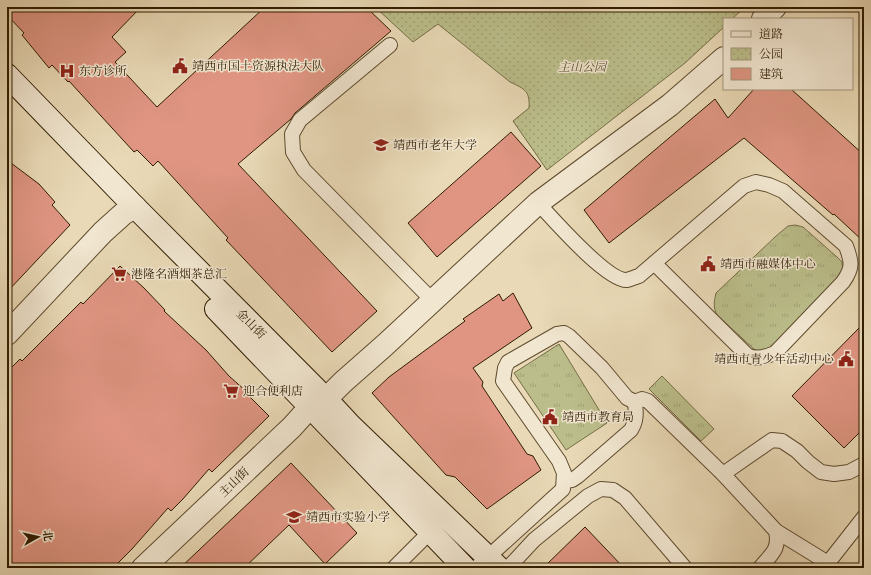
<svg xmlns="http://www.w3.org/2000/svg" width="871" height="575" viewBox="0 0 871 575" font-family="'IM FELL French Canon','Noto Serif SC',serif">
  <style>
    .grass { fill: url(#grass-tufts); stroke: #756d46 }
    .park { fill: url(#park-dots); stroke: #756d46 }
    .building { fill: #df9582; stroke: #2f1c01 }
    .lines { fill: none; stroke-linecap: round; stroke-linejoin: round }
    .service-casing { stroke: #5e4b2e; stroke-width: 16 }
    .minor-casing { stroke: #5e4b2e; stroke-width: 24 }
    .secondary-casing { stroke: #2f1c01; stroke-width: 24 }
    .service { stroke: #f1e6d0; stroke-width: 14 }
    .minor { stroke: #f1e6d0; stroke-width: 22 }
    .secondary { stroke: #f1e6d0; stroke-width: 22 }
    .labels { text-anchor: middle; stroke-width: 3; stroke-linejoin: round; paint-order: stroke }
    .poi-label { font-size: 12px; fill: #2f1c01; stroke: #f1e6d0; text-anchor: start }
    .park-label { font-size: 12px; font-style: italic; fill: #594d2a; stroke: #f1e6d0 }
    .street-label { font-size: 12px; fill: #2f1c01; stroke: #f1e6d0 }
  </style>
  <defs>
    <pattern id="grass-tufts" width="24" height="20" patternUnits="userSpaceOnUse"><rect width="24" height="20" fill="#bbbe8b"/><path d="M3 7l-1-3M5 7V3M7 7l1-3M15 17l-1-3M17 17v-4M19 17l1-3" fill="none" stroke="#a1a376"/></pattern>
    <pattern id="park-dots" width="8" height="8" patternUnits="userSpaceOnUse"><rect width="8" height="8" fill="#bbbe8b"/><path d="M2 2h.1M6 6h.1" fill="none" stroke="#a1a376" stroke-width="1.8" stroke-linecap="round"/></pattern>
  </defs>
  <rect width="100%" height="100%" fill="#e9d9b6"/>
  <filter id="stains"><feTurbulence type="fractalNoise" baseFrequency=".005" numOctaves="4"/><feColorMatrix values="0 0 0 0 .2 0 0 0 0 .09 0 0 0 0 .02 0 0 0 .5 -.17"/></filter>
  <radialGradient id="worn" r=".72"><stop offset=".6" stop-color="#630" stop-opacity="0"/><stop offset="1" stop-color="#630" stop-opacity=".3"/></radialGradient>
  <g class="grass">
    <path d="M795 225 803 227 837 257 842 262 843 272 770 351H756L717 315C713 307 714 302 716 293L775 237 788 226Z"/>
    <polygon points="559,344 607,423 566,450 514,373"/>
    <polygon points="662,376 714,429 701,441 649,389"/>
  </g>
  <path class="park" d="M375 7H745L732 19H724V27L685 63 547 170 513 121 529 108C530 91 525 89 510 82L438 24 413 42Z"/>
  <g class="building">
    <polygon points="7,7 141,7 112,37 126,52 115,62 157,107 265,7 366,7 391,31 295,113 291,119 238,164 377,311 332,352 226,240 228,238 158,161 153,166 137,150 134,152 69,81 68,82 52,65 49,68 22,35 24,33 7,15"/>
    <polygon points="754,89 791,89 864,155 864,242 834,214 833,215 744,138 609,243 584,210 715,99 728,118"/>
    <polygon points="511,132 541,166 437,257 408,223"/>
    <polygon points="7,160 39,184 55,202 52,205 70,225 7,292"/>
    <polygon points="120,266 144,288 165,310 164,311 206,350 229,376 247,392 246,393 269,416 212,472 209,469 183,499 171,511 168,508 132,549 113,568 7,568 7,372 20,359 22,361 81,302 83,304"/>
    <polygon points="513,293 532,328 473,368 483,382 482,386 527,454 533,456 541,470 487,509 455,477 446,475 372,393 389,377 465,321 463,319 499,294 503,301"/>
    <polygon points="864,323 864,428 844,448 792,396"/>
    <polygon points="291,463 357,533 325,564 289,525 244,568 180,568"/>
    <polygon points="585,527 624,568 543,568"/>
  </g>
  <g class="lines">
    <g class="service-casing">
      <g id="service">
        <polyline points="390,45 300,120 292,134 293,152 304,170 433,301"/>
        <path d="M538 203C552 218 607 281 627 280 631 279 635 277 639 276L744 186 756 182 769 185 783 191 846 246C852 262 853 268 843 282L775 353C766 357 756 360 747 355L654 263"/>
        <polyline points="723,474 772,440 782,441 797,451 808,462 821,472 834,474 849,472 864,464"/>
        <path d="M564 481 572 480 578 476 631 430C637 420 636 413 635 402"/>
        <polyline points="776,531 828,563"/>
        <polyline points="394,568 436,526"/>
        <path d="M476 568 563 489 564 473 559 461 503 381 505 368 508 362 557 334 564 333 569 336 602 368 627 398 635 402 642 399 648 401 723 474 776 531C780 550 771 554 760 568"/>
        <polyline points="508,568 534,540 588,496 601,489 613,490 625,498 685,568"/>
        <polyline points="824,568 864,517"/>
      </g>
    </g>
    <g class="minor-casing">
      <g id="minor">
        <polyline points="763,19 775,7"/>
        <polyline points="7,334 103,232 123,214 135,207"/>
        <polyline points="143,568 292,427 310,407 326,399 343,382 385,345 538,203 670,105 724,58"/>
      </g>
    </g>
    <g class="secondary-casing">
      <g id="secondary">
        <polyline points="7,75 135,207 326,399 350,425 499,568"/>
        <polyline points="216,309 465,568"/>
      </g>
    </g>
    <use href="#service" class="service"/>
    <use href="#minor" class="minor"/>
    <use href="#secondary" class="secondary"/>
  </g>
  <defs>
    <g id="civic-bare" transform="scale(1.2)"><path d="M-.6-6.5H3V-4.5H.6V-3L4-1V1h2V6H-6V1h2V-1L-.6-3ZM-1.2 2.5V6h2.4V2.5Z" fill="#8f2418" stroke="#f1e6d0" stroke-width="2.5" paint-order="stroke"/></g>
    <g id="hospital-bare" transform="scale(1.2)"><path d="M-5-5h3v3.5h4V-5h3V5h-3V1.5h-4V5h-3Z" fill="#8f2418" stroke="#f1e6d0" stroke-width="2.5" paint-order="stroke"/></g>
    <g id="school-bare" transform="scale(1.2)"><path d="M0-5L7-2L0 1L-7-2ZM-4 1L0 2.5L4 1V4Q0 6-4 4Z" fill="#8f2418" stroke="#f1e6d0" stroke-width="2.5" paint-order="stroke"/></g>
    <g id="supermarket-bare" transform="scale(1.2)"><path d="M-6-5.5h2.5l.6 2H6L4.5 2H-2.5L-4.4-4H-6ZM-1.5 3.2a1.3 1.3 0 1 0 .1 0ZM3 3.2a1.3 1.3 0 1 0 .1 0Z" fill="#8f2418" stroke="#f1e6d0" stroke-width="2.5" paint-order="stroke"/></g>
  </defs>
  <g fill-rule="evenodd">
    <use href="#civic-bare" x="180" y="66"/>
    <use href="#hospital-bare" x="67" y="71"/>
    <use href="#school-bare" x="381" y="145"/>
    <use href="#civic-bare" x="708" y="264"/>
    <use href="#supermarket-bare" x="119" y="274"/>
    <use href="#civic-bare" x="846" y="359"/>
    <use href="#supermarket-bare" x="231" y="391"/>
    <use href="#civic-bare" x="550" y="417"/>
    <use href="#school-bare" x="294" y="517"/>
  </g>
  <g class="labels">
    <g class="poi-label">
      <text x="192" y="70">靖西市国土资源执法大队</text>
      <text x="79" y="75">东方诊所</text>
      <text x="393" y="149">靖西市老年大学</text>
      <text x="720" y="268">靖西市融媒体中心</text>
      <text x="131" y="278">港隆名酒烟茶总汇</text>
      <text x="834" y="363" text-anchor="end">靖西市青少年活动中心</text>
      <text x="243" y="395">迎合便利店</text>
      <text x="562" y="421">靖西市教育局</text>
      <text x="306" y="521">靖西市实验小学</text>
    </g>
    <g class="park-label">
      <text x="582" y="71">主山公园</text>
    </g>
    <g class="street-label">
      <text transform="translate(251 324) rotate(45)" y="4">金山街</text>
      <text transform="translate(234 482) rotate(-44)" y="4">主山街</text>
    </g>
  </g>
  <rect width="871" height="575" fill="none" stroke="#e9d9b6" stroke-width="24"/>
  <rect x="8" y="8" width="855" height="559" fill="none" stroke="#2f1c01" stroke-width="2"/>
  <rect x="12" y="12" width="847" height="551" fill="none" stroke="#2f1c01"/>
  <rect x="723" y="18" width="130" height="72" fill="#f1e6d0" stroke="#a3957d"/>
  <rect x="731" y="31" width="20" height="6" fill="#f1e6d0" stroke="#a3957d"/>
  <text x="759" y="38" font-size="12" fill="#2f1c01">道路</text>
  <rect x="731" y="48" width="20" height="12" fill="url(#park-dots)" stroke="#a3957d"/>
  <text x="759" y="58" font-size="12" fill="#2f1c01">公园</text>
  <rect x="731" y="68" width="20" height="12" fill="#df9582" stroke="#a3957d"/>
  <text x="759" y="78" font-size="12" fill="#2f1c01">建筑</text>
  <g transform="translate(38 537) rotate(82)" stroke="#f1e6d0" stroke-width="3" paint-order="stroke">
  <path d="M0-3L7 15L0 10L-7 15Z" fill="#2f1c01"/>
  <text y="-6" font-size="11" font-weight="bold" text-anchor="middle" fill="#2f1c01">北</text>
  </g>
  <rect width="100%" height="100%" filter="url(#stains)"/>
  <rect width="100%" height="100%" fill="url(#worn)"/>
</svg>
